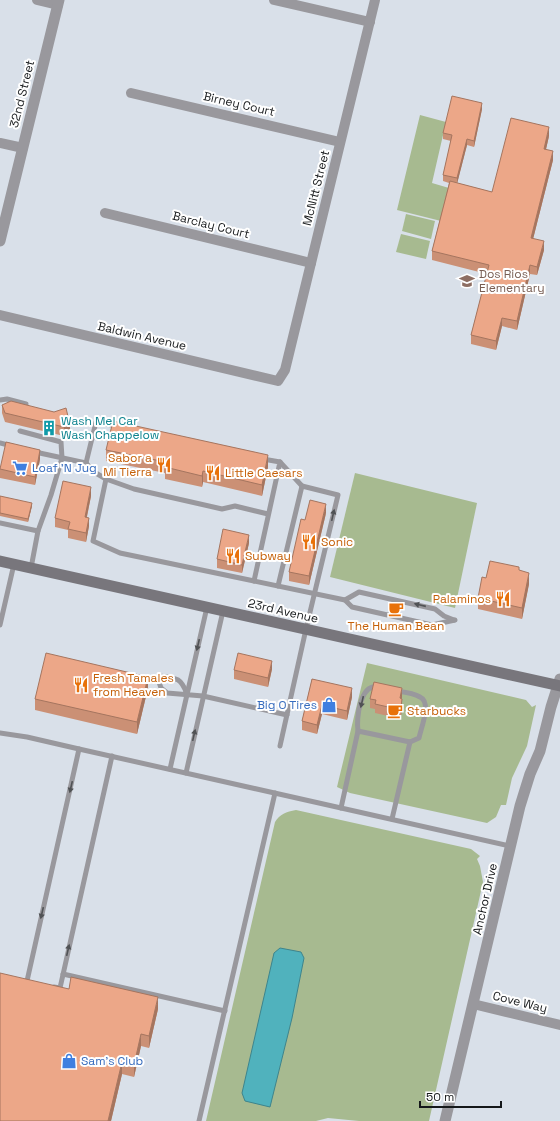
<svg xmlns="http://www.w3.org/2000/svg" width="560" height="1121" viewBox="0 0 560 1121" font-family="'Space Grotesk',sans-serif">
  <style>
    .green { fill: #a7ba90 }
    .water { fill: #50b2bd; stroke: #3e848c }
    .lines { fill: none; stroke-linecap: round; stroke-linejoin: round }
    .service { stroke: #99989d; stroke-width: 5 }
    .minor { stroke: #99989d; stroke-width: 10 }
    .tertiary { stroke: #99989d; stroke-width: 11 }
    .secondary { stroke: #78767c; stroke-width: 11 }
    .wall { fill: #cb9075 }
    .shaded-wall { fill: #a5755f }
    .building { fill: #eca788; stroke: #a5755f }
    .oneway { fill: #505255 }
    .labels { text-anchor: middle; stroke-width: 4; stroke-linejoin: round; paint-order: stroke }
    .street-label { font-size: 12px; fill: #15181a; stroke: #fff }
    .education-label { font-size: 12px; fill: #785e54; stroke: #fff; text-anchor: start }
    .culture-label { font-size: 12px; fill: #0d838f; stroke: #fff; text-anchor: start }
    .food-label { font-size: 12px; fill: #c56008; stroke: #fff; text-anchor: start }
    .shop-label { font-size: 12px; fill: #366cbe; stroke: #fff; text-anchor: start }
  </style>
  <rect width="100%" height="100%" fill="#d9e0e9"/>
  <g class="green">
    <polygon points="420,115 446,122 432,183 449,188 441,221 397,210"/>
    <polygon points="406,214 435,221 431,239 402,231"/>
    <polygon points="401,234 430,241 426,259 396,252"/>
    <polygon points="355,473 477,503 455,608 330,577"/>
    <polygon points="367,663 526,700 532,707 536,705 527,746 512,778 506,805 501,805 496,817 487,823 350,793 337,787"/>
    <path d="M296 810 471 849 480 856 477 859 480 866 483 882 429 1121H359L328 1118 316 1121H206L275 822C280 814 286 812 296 810Z"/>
  </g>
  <polygon class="water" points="280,948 301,952 304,958 292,1018 270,1107 245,1101 242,1093 274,953"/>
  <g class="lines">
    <g class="service">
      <polyline points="0,400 7,399 26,404"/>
      <polyline points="20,431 61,442 62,458 51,495 38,531"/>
      <polyline points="0,443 12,446"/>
      <polyline points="35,452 86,463 94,472 106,479 134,489 222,509 235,506 268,514"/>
      <polyline points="280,462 302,486"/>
      <polyline points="86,463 96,422 117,426"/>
      <polyline points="106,479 93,541 120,553 345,600 352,607 432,625 455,620"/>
      <polyline points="0,523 38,531 31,568"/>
      <polyline points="254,581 280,462 263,459"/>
      <polyline points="278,586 302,486 338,495 306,629 280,746"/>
      <polyline points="345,600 359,592 435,609 444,616 454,620"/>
      <polyline points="0,625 14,564"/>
      <path d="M396 691C403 692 413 693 420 697 432 702 421 728 419 738L410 742"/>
      <path d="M187 694C181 678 177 678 160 676L159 682 161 688 167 693 203 696 287 715"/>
      <path d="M358 731C356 719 360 683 378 687"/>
      <polyline points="0,733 27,737 79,749 510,846"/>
      <polyline points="170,769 207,607"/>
      <polyline points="186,773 223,611"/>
      <polyline points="341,808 358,731 410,742 392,819"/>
      <polyline points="63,974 225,1011"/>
      <polyline points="27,981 79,749"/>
      <polyline points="54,987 60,988 112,756"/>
      <polyline points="199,1121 275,793"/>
    </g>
    <g class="minor">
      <polyline points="37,0 58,5"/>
      <polyline points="274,0 370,22"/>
      <polyline points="131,93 340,142"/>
      <polyline points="0,143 23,148"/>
      <polyline points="105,213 311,263"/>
      <polyline points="0,315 278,381 285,370 375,0"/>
      <polyline points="473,1004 560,1025"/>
    </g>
    <g class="tertiary">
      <polyline points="0,241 59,0"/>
      <polyline points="445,1121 520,806 530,774 540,751 551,707 560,679"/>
    </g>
    <polyline class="secondary" points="0,561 560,686"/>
  </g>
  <g class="wall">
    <polygon points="482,109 474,147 467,145 457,183 492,192 549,136 546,149 553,160 533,239 544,250 537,275 530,274 517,330 502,326 496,350 471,344 471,335 487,274 432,260 432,251 449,183 443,181 443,175 451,141 443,139 443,133"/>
    <polygon points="2,405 54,412 70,433 64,436 5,422 2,413"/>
    <polygon points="106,450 268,467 262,496 203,482 202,487 165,479 165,473 106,461"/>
    <polygon points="40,459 35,485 0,478 0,469"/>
    <polygon points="0,496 32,506 28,522 0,516"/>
    <polygon points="91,496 87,517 89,526 86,542 68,538 68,530 55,527 55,518"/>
    <polygon points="326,513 309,585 289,581 289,572"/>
    <polygon points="249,543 242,573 217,568 217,559"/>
    <polygon points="519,571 529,584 522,619 478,609 478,598 486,578"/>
    <polygon points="272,669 268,687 234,679 234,670"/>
    <polygon points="312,679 352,697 347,720 322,714 317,734 302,730 302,721"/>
    <polygon points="148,688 137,734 35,710 35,699"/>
    <polygon points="402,697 402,708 401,716 397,715 397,718 375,713 375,709 370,708 370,699"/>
    <polygon points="69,989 158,1009 149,1048 141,1046 134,1077 122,1074 111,1121 0,1121"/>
  </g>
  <g class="shaded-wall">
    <polygon points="482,103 482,109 474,147 474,141"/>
    <polygon points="549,127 549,136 544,158 544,149"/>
    <polygon points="467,139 467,145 457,184 457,178"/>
    <polygon points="553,151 553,160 531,247 531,238"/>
    <polygon points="544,241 544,250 537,275 537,267"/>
    <polygon points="530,265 530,274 517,330 517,321"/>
    <polygon points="502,318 502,326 496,350 496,341"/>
    <polygon points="70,425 70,433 64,436 64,427"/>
    <polygon points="40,450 40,459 35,485 35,477"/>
    <polygon points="268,455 268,467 262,496 262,485"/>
    <polygon points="203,471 203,482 202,487 202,476"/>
    <polygon points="91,487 91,496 85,525 85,517"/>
    <polygon points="32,503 32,506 28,522 28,519"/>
    <polygon points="326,504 326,513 309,585 309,576"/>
    <polygon points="89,518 89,526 86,542 86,533"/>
    <polygon points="249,535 249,543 242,573 242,565"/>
    <polygon points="529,573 529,584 522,619 522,608"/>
    <polygon points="272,661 272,669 268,687 268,678"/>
    <polygon points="148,677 148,688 137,734 137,722"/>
    <polygon points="352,688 352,697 347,720 347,711"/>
    <polygon points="402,688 402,697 400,707 400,698"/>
    <polygon points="402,699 402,708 401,716 401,707"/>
    <polygon points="322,705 322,714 317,734 317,725"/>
    <polygon points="158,997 158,1009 149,1048 149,1036"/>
    <polygon points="141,1034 141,1046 134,1077 134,1065"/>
    <polygon points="122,1062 122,1074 111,1121 108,1121"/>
  </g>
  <g class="building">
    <polygon points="452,96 482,103 474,141 467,139 457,178 443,175 452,135 443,133"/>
    <polygon points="511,118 549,127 544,149 553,151 531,238 544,241 537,267 530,265 517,321 502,318 496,341 471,335 489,265 432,251 450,181 492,192"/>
    <polygon points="11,401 54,412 66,408 70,425 64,427 5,413 2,405"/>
    <polygon points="113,421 268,455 262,485 203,471 202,476 165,467 166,462 106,450"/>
    <polygon points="6,442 40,450 35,477 0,469"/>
    <polygon points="63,481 91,487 85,517 89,518 86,533 68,529 70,522 55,518"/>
    <polygon points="0,496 32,503 28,519 0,513"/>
    <polygon points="310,500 326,504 309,576 289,572 301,519 305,520"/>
    <polygon points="223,529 249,535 242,565 217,559"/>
    <polygon points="490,561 519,567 519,570 529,573 522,608 478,598 482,577 486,578"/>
    <polygon points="46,653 148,677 137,722 35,699"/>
    <polygon points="238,653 272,661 268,678 234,670"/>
    <polygon points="312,679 352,688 347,711 322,705 317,725 302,721"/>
    <polygon points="374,682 402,688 400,698 402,699 401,707 397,706 397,709 375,704 376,700 370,699"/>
    <polygon points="0,973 69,989 71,977 158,997 149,1036 141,1034 134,1065 122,1062 108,1121 0,1121"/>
  </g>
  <defs><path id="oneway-solid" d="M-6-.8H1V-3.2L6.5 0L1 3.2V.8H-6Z"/></defs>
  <g class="oneway">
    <use href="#oneway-solid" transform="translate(333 515) rotate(-77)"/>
    <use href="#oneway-solid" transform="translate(420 605) rotate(-167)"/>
    <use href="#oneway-solid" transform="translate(198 645) rotate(103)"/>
    <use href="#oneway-solid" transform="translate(362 702) rotate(103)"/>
    <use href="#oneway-solid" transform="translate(194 735) rotate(-77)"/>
    <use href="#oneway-solid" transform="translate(71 787) rotate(103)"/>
    <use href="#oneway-solid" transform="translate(42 913) rotate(103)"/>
    <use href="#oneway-solid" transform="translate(68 950) rotate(-77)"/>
  </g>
  <defs>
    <g id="school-bare" transform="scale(1.2)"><path d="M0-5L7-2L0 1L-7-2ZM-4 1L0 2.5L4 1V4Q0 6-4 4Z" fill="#8d6e63" stroke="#fff" stroke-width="2.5" paint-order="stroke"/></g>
    <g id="building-bare" transform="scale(1.2)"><path d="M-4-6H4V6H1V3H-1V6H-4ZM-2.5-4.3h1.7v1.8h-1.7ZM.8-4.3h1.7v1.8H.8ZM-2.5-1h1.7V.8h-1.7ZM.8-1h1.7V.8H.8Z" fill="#0f9aa8" stroke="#fff" stroke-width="2.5" paint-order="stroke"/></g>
    <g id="restaurant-bare" transform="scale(1.2)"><path d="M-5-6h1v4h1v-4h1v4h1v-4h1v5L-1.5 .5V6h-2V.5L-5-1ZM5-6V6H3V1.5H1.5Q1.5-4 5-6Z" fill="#e8710a" stroke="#fff" stroke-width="2.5" paint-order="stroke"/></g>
    <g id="supermarket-bare" transform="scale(1.2)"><path d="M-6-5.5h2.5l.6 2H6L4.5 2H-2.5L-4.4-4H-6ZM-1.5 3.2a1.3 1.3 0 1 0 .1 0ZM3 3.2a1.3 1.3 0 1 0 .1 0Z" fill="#3f7fe0" stroke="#fff" stroke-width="2.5" paint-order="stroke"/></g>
    <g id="cafe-bare" transform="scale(1.2)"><path d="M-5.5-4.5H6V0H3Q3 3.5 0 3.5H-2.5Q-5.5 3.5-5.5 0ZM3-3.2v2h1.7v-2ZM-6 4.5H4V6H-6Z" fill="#e8710a" stroke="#fff" stroke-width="2.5" paint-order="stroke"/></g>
    <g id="shop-bare" transform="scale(1.2)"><path d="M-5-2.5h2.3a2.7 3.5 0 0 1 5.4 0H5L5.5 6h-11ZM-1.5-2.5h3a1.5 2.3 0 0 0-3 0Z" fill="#3f7fe0" stroke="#fff" stroke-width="2.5" paint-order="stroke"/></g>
  </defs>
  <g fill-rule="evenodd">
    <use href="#school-bare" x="467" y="281"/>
    <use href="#building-bare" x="49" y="428"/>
    <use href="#restaurant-bare" x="164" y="465"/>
    <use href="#supermarket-bare" x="20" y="468"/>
    <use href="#restaurant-bare" x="213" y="473"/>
    <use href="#restaurant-bare" x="309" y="542"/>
    <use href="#restaurant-bare" x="233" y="556"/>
    <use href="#restaurant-bare" x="503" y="599"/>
    <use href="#cafe-bare" x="396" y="609"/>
    <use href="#restaurant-bare" x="81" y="685"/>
    <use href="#shop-bare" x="329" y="705"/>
    <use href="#cafe-bare" x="395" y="711"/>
    <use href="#shop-bare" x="69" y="1061"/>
  </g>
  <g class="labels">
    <g class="street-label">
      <text transform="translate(22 94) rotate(-76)" y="4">32nd Street</text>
      <text transform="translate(239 104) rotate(13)" y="4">Birney Court</text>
      <text transform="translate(316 188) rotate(-76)" y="4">McNitt Street</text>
      <text transform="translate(211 225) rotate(14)" y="4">Barclay Court</text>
      <text transform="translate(142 336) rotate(13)" y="4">Baldwin Avenue</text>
      <text transform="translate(283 611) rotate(13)" y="4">23rd Avenue</text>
      <text transform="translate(485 899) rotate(-77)" y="4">Anchor Drive</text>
      <text transform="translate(520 1002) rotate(14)" y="4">Cove Way</text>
    </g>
    <g class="education-label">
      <text x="479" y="278">Dos Rios<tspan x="479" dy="14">Elementary</tspan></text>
    </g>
    <g class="culture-label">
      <text x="61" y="425">Wash Me! Car<tspan x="61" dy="14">Wash Chappelow</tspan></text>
    </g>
    <g class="food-label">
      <text x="152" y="462" text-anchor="end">Sabor a<tspan x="152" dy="14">Mi Tierra</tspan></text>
      <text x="225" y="477">Little Caesars</text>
      <text x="321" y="546">Sonic</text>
      <text x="245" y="560">Subway</text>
      <text x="491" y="603" text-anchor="end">Palaminos</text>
      <text x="396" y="630" text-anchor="middle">The Human Bean</text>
      <text x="93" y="682">Fresh Tamales<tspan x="93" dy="14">from Heaven</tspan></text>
      <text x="407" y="715">Starbucks</text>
    </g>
    <g class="shop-label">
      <text x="32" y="472">Loaf 'N Jug</text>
      <text x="317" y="709" text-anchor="end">Big O Tires</text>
      <text x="81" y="1065">Sam's Club</text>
    </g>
  </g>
  <path d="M420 1101v6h81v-6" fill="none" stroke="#15181a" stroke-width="2"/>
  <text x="426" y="1101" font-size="12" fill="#15181a" stroke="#ffffff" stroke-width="3" paint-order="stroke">50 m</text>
</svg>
